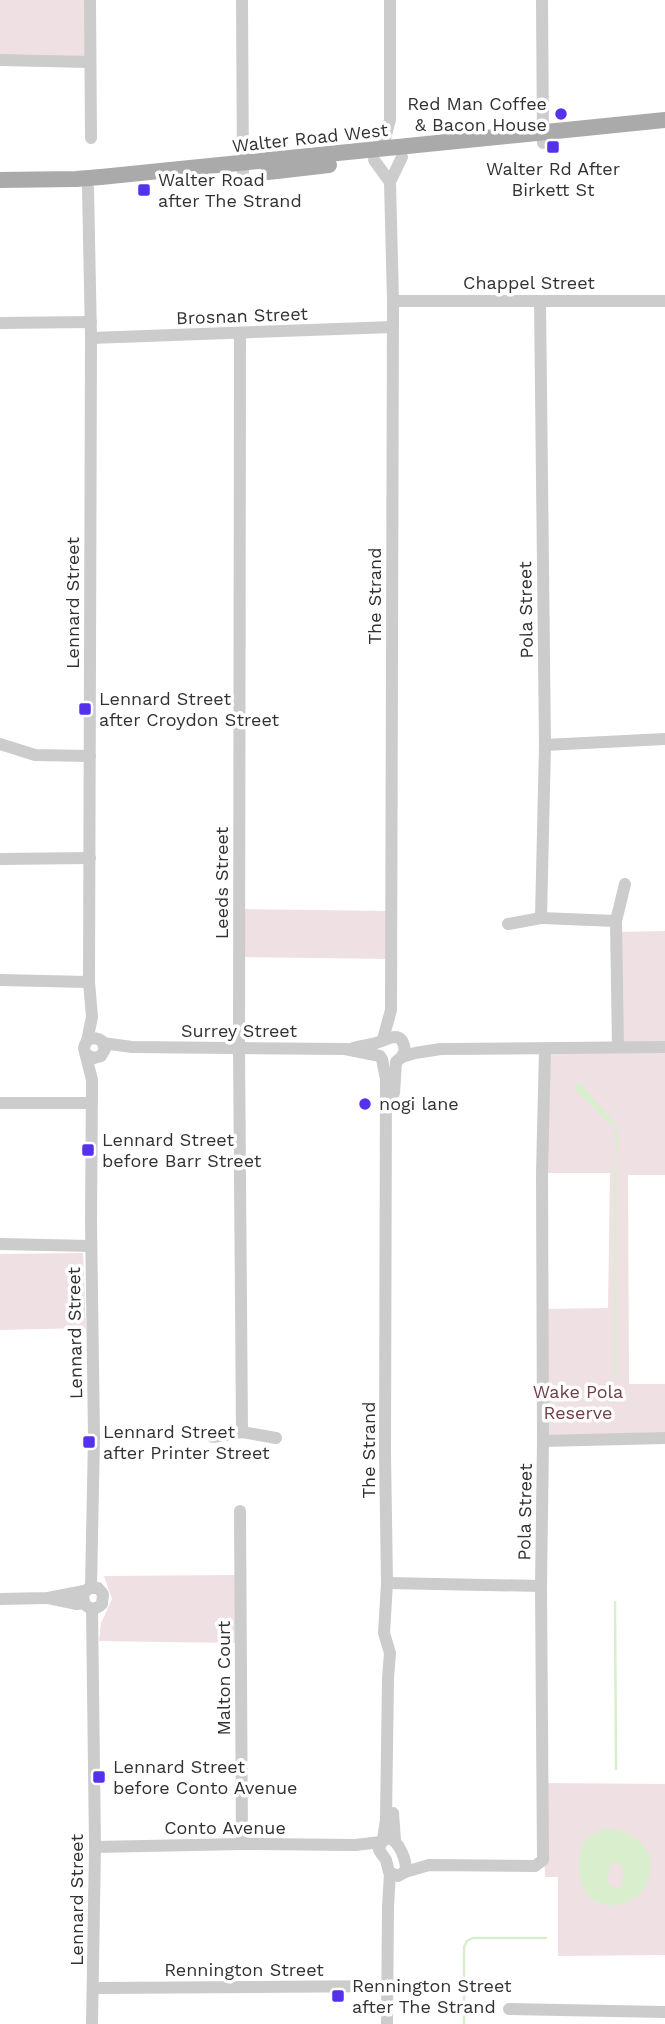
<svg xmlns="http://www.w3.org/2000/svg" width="665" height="2024" viewBox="0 0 665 2024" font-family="'Work Sans',sans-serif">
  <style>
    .green { fill: #efe0e4 }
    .water { fill: #d8eecc; fill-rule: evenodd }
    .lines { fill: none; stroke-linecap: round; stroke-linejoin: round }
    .stream { stroke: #d8eecc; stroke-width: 2.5 }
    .minor { stroke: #ccc; stroke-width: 12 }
    .major { stroke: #aaa; stroke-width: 16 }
    .poi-dot { fill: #5631eb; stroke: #fff; stroke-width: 2.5 }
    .labels { text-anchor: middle; stroke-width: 7; stroke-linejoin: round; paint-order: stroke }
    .poi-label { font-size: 18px; fill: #323232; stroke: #fff; text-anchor: start }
    .street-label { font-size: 18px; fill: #323232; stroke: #fff }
    .park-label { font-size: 18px; fill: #703d47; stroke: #fff }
  </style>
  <rect width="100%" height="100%" fill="#fff"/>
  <g class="green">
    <polygon points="0,0 90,0 90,62 0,60"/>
    <polygon points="240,909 391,911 391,959 239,957"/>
    <polygon points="665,931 665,1175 628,1175 629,1384 665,1384 665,1438 543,1441 543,1309 608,1308 610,1173 542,1173 545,1049 618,1047 617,932"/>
    <polygon points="83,1253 86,1328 0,1330 0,1254"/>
    <polygon points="236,1575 235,1643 99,1641 101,1623 112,1599 104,1576"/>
    <polygon points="542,1783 665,1784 665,1955 558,1956 558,1877 545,1877"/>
  </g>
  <g class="water">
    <polygon points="579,1082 615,1123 618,1135 618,1161 614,1127 572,1087 574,1087"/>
    <path d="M606 1829C633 1830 658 1848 649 1878 642 1901 612 1914 592 1899 578 1889 576 1858 584 1843 588 1835 598 1832 606 1829ZM615 1862 622 1866 623 1871 622 1885 617 1888 612 1887 607 1881 611 1864Z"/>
  </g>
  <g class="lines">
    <g class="stream">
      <polyline points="615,1165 615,1378"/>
      <polyline points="615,1602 616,1769"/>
      <polyline points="464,2024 464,1947 467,1941 473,1938 546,1938"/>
    </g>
    <g class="minor">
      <polyline points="90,0 91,138"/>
      <polyline points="242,0 243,174"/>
      <polyline points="542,0 543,143"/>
      <polyline points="0,60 90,62"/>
      <polyline points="382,150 390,120 390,0"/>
      <polyline points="374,160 390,182"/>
      <polyline points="393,301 665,301"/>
      <polyline points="540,301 545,745 541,918 616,921 618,1047"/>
      <polyline points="0,323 91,322"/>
      <polyline points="240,334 239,1049 242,1432"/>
      <polyline points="91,338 393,327"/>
      <polyline points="0,744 35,755 90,756"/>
      <polyline points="545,745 665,739"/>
      <polyline points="0,859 90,858"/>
      <polyline points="616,921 625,884"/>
      <polyline points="508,924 541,918"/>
      <polyline points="0,980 89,982"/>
      <polyline points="383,1039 391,1010 393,301 390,182 402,157"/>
      <polyline points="87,1041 92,1017 89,982 91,338 88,188"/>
      <polyline points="103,1043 132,1047 345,1049 380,1056"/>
      <path d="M353 1048C360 1046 368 1045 376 1043 385 1041 400 1029 404 1046 406 1053 402 1057 397 1061"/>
      <path d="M87 1055 94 1058 101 1056 105 1049 102 1041C94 1036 86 1038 84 1048L92 1080 91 1222 94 1437 91 1587"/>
      <polyline points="402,1057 415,1053 441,1049 665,1047"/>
      <polyline points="382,1059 386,1079 385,1452 387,1583 384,1633 390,1653 388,1678 386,1819 383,1840"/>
      <polyline points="394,1093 396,1062"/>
      <polyline points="0,1103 92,1103"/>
      <polyline points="0,1244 91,1246"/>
      <polyline points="213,1437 242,1432 276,1438"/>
      <polyline points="543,1441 665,1438"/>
      <polyline points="240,1511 242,1844"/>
      <polyline points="387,1583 541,1586"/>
      <path d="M48 1598 77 1604 84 1603C89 1610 96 1610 102 1604L103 1594 98 1588H89L83 1594 84 1603"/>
      <polyline points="0,1599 48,1598 84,1591"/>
      <polyline points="92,1609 95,1847 92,2024"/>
      <polyline points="393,1813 395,1840"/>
      <path d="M389 1838C399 1841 408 1862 405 1872L398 1876 389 1872 386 1860 379 1850 381 1842Z"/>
      <polyline points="95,1847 242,1844 355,1845 381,1842"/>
      <polyline points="405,1872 429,1865 535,1866 543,1860 541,1586 543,1441 542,1173 545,1049"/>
      <polyline points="94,1988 395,1986"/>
      <polyline points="509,2009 665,2012"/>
      <polyline points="387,2024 388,1906 390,1873"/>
    </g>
    <g class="major">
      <polyline points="268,172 329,165"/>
      <polyline points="0,180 76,179 101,177 665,120"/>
    </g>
  </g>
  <g class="poi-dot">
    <circle cx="561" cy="114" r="7"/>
    <rect x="546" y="140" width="14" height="14" rx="3.5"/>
    <rect x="137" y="183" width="14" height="14" rx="3.5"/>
    <rect x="78" y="702" width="14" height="14" rx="3.5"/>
    <circle cx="365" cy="1104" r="7"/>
    <rect x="81" y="1143" width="14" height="14" rx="3.5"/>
    <rect x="82" y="1435" width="14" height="14" rx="3.5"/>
    <rect x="92" y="1770" width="14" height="14" rx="3.5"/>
    <rect x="331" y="1989" width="14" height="14" rx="3.5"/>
  </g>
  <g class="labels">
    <g class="poi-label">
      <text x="547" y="110" text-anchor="end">Red Man Coffee<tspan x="547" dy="21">&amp; Bacon House</tspan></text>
      <text x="553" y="175" text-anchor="middle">Walter Rd After<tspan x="553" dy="21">Birkett St</tspan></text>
      <text x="158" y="186">Walter Road<tspan x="158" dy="21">after The Strand</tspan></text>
      <text x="99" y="705">Lennard Street<tspan x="99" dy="21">after Croydon Street</tspan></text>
      <text x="379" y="1110">nogi lane</text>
      <text x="102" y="1146">Lennard Street<tspan x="102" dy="21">before Barr Street</tspan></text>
      <text x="103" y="1438">Lennard Street<tspan x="103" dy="21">after Printer Street</tspan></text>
      <text x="113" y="1773">Lennard Street<tspan x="113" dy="21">before Conto Avenue</tspan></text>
      <text x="352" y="1992">Rennington Street<tspan x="352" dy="21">after The Strand</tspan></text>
    </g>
    <g class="street-label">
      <text transform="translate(310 138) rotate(-6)" y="6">Walter Road West</text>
      <text x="529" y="289">Chappel Street</text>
      <text transform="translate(242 316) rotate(-2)" y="6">Brosnan Street</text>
      <text transform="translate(375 596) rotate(-90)" y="6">The Strand</text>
      <text transform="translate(73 603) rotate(-90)" y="6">Lennard Street</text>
      <text transform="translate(526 610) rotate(-91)" y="6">Pola Street</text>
      <text transform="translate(222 883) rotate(-90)" y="6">Leeds Street</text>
      <text x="239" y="1037">Surrey Street</text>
      <text transform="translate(75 1333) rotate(-91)" y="6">Lennard Street</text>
      <text transform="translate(369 1450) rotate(-90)" y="6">The Strand</text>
      <text transform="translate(525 1512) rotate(-89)" y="6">Pola Street</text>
      <text transform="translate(224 1678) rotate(-90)" y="6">Malton Court</text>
      <text x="225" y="1834">Conto Avenue</text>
      <text transform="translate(77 1900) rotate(-90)" y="6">Lennard Street</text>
      <text x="244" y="1976">Rennington Street</text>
    </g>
    <g class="park-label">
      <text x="578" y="1398">Wake Pola<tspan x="578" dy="21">Reserve</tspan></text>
    </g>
  </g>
</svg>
